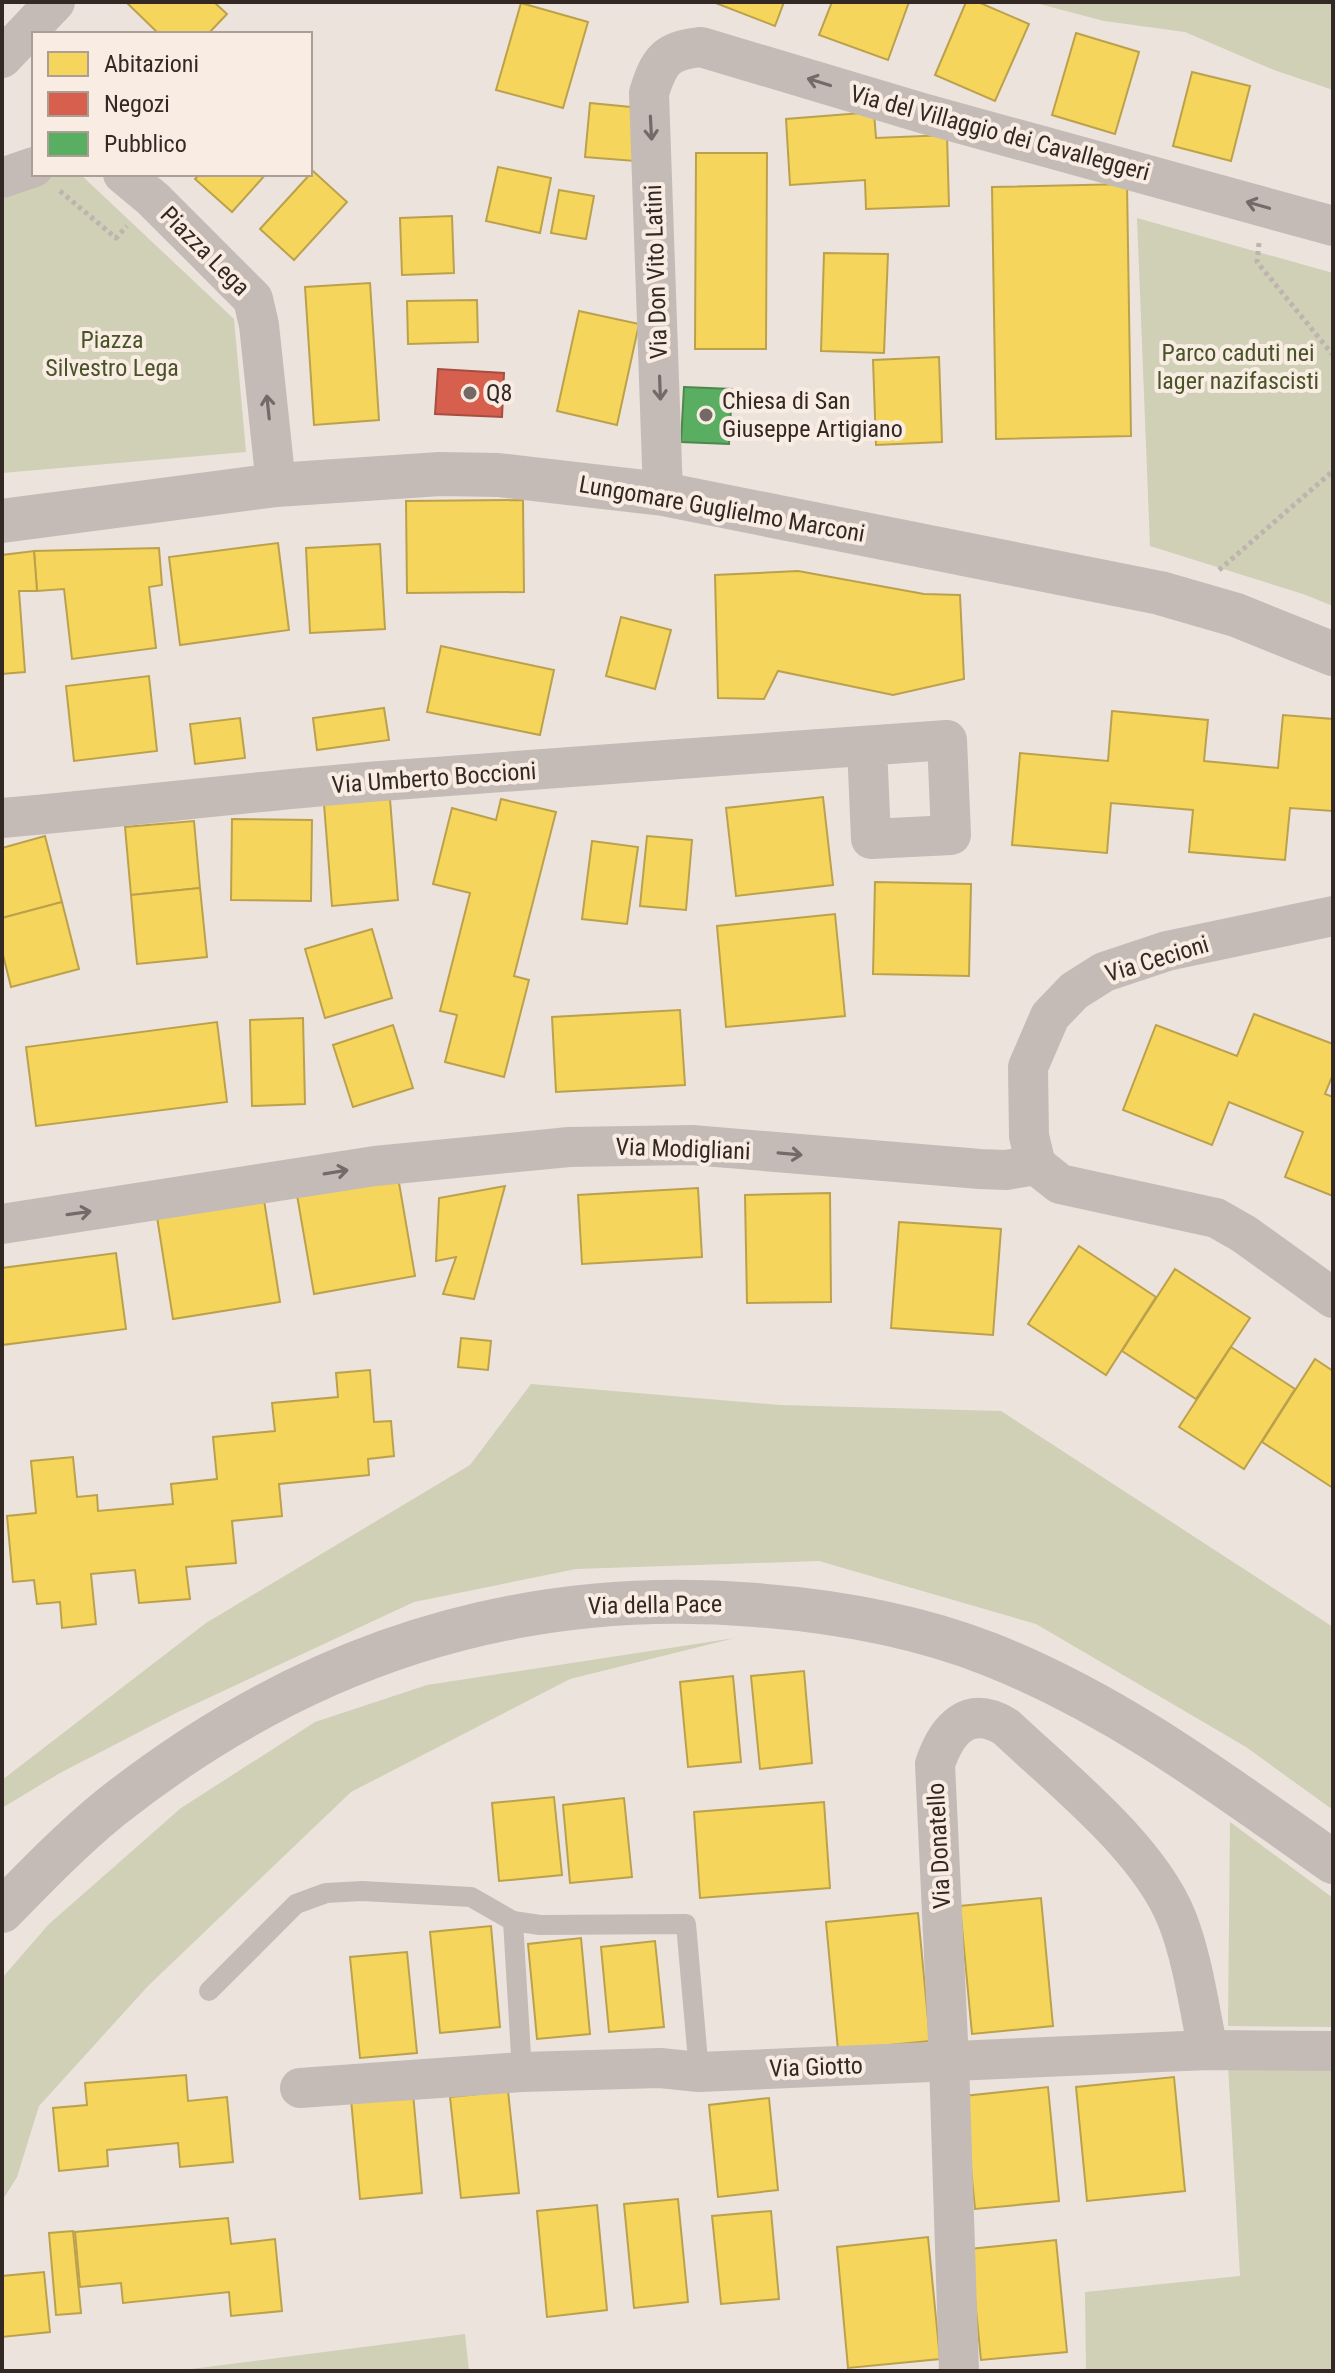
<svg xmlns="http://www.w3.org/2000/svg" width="1335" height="2373" viewBox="0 0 1335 2373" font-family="'Roboto Condensed',sans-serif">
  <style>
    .green { fill: #cfd0b6 }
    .homes { fill: #f6d55c; stroke: #bca14c; stroke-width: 2 }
    .shops { fill: #d6604d; stroke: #a54f41; stroke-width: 2 }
    .public { fill: #5aae61; stroke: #4f864f; stroke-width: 2 }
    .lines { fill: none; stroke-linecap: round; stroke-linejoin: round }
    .path { stroke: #bdb3af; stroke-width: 5; stroke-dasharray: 4 4; stroke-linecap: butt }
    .service { stroke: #c4bbb7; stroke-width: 20 }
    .minor { stroke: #c4bbb7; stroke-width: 40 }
    .tertiary { stroke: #c4bbb7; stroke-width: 44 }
    .oneway { stroke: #756a67 }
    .poi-dot { fill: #746965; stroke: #f9ece3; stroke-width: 3 }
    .labels { text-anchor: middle; stroke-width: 8; stroke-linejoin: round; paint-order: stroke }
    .street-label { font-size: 24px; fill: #342825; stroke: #f9ece3 }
    .park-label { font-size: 24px; fill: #495328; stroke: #f9ece3 }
    .poi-label { font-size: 24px; fill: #342825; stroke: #f9ece3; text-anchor: start }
  </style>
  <rect width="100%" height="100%" fill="#ece3dd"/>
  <g class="green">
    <polygon points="1032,2 1333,2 1333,90 1274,70 1185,32 1104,21"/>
    <polygon points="59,174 80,174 234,319 246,452 2,473 2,193"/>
    <polygon points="1137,218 1333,273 1333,606 1303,594 1150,546"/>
    <polygon points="531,1384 780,1405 1001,1411 1333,1627 1333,1810 1246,1747 1036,1624 819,1561 576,1569 414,1602 176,1713 60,1773 2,1808 2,1780 206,1623 470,1465"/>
    <polygon points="735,1638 570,1679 351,1792 148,1986 39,2106 17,2177 2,2201 2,1978 49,1924 181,1808 315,1722 427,1685"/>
    <polygon points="1230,1822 1333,1898 1333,2027 1228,2026"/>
    <polygon points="1333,2063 1333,2371 1086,2371 1085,2292 1240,2276 1228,2065"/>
    <polygon points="465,2334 469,2371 173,2371 199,2368"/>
  </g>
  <g class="homes">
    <polygon points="126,2 214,2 227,14 208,34 159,34"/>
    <polygon points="713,2 784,2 775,26"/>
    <polygon points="832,2 909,2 888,60 819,35"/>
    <polygon points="966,2 978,2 1029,24 995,101 935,75"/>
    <polygon points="521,3 588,22 563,108 496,90"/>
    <polygon points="1076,33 1139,52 1115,134 1052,115"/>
    <polygon points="1192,72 1250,86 1231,161 1173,146"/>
    <polygon points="590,103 641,108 635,161 585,157"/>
    <polygon points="874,112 876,138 947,135 949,206 866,209 865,180 790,185 786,119"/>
    <polygon points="696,153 767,153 766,349 695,349"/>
    <polygon points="498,167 551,178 540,233 486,221"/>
    <polygon points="313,171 347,202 294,260 260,229"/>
    <polygon points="200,174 266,174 232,212 195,179"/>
    <polygon points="1127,184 1131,436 996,439 992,187"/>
    <polygon points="559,190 594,196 586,239 551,233"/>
    <polygon points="452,216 454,273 402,275 400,218"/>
    <polygon points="824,253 888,254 884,353 821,351"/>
    <polygon points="370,283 379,420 314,425 305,287"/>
    <polygon points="477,300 478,342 408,344 407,301"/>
    <polygon points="579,311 639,324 617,425 557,411"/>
    <polygon points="939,357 942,442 876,445 873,360"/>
    <polygon points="523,500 524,592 407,593 406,501"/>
    <polygon points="278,543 289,630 180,645 169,557"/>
    <polygon points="380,544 385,629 310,633 306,548"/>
    <polygon points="159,548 162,585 149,587 156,648 72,659 64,589 37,591 34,551"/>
    <polygon points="34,551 37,591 19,591 25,672 2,674 2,555"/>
    <polygon points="798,571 924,594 960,595 964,679 893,695 778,671 764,699 718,698 715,575"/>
    <polygon points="621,617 671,630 655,689 606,676"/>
    <polygon points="441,646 554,670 540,735 427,712"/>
    <polygon points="149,676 157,751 74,761 66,686"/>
    <polygon points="384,708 389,740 317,750 313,718"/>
    <polygon points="1112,711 1208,720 1204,761 1278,768 1283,715 1333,719 1333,811 1290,808 1285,860 1189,852 1193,810 1111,803 1107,853 1012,845 1020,753 1108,761"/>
    <polygon points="240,718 245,758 195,764 190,724"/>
    <polygon points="823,797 833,885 736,896 726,808"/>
    <polygon points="390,799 398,900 332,906 324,804"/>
    <polygon points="501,799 556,812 514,976 529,980 504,1077 445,1062 457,1015 440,1011 470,893 433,884 452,808 496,820"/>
    <polygon points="232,819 312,820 311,901 231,900"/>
    <polygon points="194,821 200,888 131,895 125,827"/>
    <polygon points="45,836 62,902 2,918 2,848"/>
    <polygon points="647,836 692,840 686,910 640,906"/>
    <polygon points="592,841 638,847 627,924 582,919"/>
    <polygon points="875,882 971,884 969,976 873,974"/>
    <polygon points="200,888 207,957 137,964 131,895"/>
    <polygon points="62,902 79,969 11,987 2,951 2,918"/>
    <polygon points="835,914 845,1016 726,1027 717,926"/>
    <polygon points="372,929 392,998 325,1018 305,949"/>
    <polygon points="680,1010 685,1085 556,1092 552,1017"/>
    <polygon points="1254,1014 1333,1044 1333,1074 1325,1094 1333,1097 1333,1196 1285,1177 1303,1132 1229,1102 1212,1145 1123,1110 1156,1025 1237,1056"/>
    <polygon points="303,1018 305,1104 252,1106 250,1020"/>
    <polygon points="217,1022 227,1102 36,1126 26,1047"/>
    <polygon points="393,1025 413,1088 353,1107 333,1045"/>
    <polygon points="398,1177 415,1276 314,1294 297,1195"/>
    <polygon points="505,1186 474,1299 443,1294 456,1257 436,1261 439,1198"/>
    <polygon points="698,1188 702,1257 582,1264 578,1195"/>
    <polygon points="830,1193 831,1302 747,1303 745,1195"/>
    <polygon points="264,1200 280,1302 173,1319 157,1217"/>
    <polygon points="899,1222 1001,1229 993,1335 891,1328"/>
    <polygon points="1079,1246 1156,1297 1106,1375 1028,1324"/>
    <polygon points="116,1253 126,1329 2,1345 2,1268"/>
    <polygon points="1175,1269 1250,1318 1196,1399 1122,1351"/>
    <polygon points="461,1338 491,1341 488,1370 458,1367"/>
    <polygon points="1231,1347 1295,1389 1244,1469 1179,1427"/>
    <polygon points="1315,1359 1333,1371 1333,1488 1262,1442"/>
    <polygon points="370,1370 374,1422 391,1421 394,1456 368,1459 369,1475 279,1484 282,1516 232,1521 236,1563 186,1567 190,1599 139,1603 135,1570 91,1574 96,1624 62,1628 60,1602 37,1604 34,1580 13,1582 7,1516 36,1513 31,1461 73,1457 77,1497 97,1495 98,1511 173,1504 171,1484 217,1479 213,1437 275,1431 272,1403 338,1397 336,1373"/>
    <polygon points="804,1671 812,1763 760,1769 751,1676"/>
    <polygon points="733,1676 741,1762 688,1767 680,1682"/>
    <polygon points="554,1797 562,1875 499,1881 492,1803"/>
    <polygon points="624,1798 632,1877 570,1883 563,1805"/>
    <polygon points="824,1802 830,1888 700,1898 694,1812"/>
    <polygon points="1041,1898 1053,2026 972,2034 960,1906"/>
    <polygon points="918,1913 930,2041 838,2050 826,1922"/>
    <polygon points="491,1926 500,2027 440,2033 430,1932"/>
    <polygon points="581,1938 590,2034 537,2039 528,1944"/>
    <polygon points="655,1941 664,2027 609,2032 601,1947"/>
    <polygon points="407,1952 417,2053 360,2058 350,1957"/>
    <polygon points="186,2075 188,2101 227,2097 233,2162 180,2167 178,2143 107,2150 108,2166 59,2171 53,2108 87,2105 85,2083"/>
    <polygon points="1174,2077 1185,2191 1087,2201 1076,2087"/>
    <polygon points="1048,2087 1059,2201 975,2209 964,2096"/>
    <polygon points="508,2091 519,2193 461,2198 450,2097"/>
    <polygon points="413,2093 422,2193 360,2199 351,2099"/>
    <polygon points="769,2098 778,2190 718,2197 709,2105"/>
    <polygon points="678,2199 688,2302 634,2308 624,2204"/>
    <polygon points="597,2205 607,2310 547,2317 537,2211"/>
    <polygon points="771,2211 779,2299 721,2304 712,2216"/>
    <polygon points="228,2218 231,2244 275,2239 282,2311 231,2316 229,2292 123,2303 121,2283 80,2287 75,2232"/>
    <polygon points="73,2231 81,2313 56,2315 49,2233"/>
    <polygon points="928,2237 940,2359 848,2368 837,2247"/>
    <polygon points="1056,2240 1067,2352 981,2360 970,2249"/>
    <polygon points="44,2272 50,2332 2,2337 2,2276"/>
  </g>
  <polygon class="shops" points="438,369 504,373 502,417 435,414"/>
  <polygon class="public" points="684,387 732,389 729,444 681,442"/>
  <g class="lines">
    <g class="path">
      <polyline points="60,191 116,238 127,226"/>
      <polyline points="1259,243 1257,262 1333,355"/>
      <polyline points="1219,570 1333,471"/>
    </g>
    <g class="service">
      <polyline points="513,1921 522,2072"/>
      <polyline points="209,1991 296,1904 326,1893 362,1891 471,1897 513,1921 540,1925 686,1924 699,2072"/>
    </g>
    <g class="minor">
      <polyline points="2,58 55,2"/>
      <polyline points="123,174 153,199 253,299 259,325 276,485"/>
      <polyline points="2,178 34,167"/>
      <path d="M663 494 649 93C659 61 666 50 701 47L922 113 1333 226"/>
      <path d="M2 818C128 807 254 791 381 781 570 766 758 754 947 740L951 835 871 839 867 746"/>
      <polyline points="1036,1165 1029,1136 1028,1067 1050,1016 1074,991 1104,972 1167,951 1333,916"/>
      <polyline points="2,1224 375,1166 569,1147 692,1145 980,1169 1006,1170 1036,1165 1060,1184 1216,1218 1244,1234 1333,1298"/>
      <polyline points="300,2088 522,2072 660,2068 699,2072 1208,2050 1333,2051"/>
      <path d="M959 2371 949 2062 935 1764C947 1729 968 1704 1006 1727 1061 1779 1149 1848 1177 1919 1193 1960 1199 2007 1208 2050"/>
    </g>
    <g class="tertiary">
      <polyline points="2,521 276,485 440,474 498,475 663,494 1160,593 1236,615 1333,654"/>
      <path d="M2 1911C36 1876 72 1839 110 1808 300 1657 513 1585 756 1605 834 1611 915 1625 989 1654 1116 1704 1222 1784 1333 1862"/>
    </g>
  </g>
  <defs><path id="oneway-shaft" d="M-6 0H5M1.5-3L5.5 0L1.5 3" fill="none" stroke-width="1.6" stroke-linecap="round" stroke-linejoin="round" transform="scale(2)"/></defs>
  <g class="oneway">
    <use href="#oneway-shaft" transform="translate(819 82) rotate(-163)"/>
    <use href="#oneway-shaft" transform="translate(651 128) rotate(87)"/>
    <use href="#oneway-shaft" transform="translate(1258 205) rotate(-164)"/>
    <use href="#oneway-shaft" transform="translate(660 388) rotate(88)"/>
    <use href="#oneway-shaft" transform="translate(268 407) rotate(-96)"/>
    <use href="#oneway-shaft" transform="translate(790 1154) rotate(5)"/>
    <use href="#oneway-shaft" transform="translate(336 1172) rotate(-9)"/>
    <use href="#oneway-shaft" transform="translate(79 1213) rotate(-8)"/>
  </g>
  <g class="poi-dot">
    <circle cx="470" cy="393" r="8"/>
    <circle cx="706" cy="415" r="8"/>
  </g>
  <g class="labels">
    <g class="street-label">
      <text transform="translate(1000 133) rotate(15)" y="8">Via del Villaggio dei Cavalleggeri</text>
      <text transform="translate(205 251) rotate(45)" y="8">Piazza Lega</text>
      <text transform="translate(656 272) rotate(-92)" y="8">Via Don Vito Latini</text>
      <text transform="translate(722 509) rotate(10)" y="8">Lungomare Guglielmo Marconi</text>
      <text transform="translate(434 778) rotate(-4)" y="8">Via Umberto Boccioni</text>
      <text transform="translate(1157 959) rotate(-17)" y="8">Via Cecioni</text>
      <text transform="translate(683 1149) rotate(2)" y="8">Via Modigliani</text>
      <text transform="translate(655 1605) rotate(-1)" y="8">Via della Pace</text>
      <text transform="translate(939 1846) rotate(-93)" y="8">Via Donatello</text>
      <text transform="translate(816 2067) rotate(-2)" y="8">Via Giotto</text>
    </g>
    <g class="park-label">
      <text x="112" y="348">Piazza<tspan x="112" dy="28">Silvestro Lega</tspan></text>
      <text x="1238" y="361">Parco caduti nei<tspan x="1238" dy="28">lager nazifascisti</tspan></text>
    </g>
    <g class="poi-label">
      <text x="486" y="401">Q8</text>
      <text x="722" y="409">Chiesa di San<tspan x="722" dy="28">Giuseppe Artigiano</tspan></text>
    </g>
  </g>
  <rect width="1335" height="2373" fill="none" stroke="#342825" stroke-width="8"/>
  <rect x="32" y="32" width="280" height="144" fill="#f9ece3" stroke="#aa9e97" stroke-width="2"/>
  <rect x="48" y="52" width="40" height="24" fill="#f6d55c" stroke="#aa9e97" stroke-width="2"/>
  <text x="104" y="72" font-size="24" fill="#342825">Abitazioni</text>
  <rect x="48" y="92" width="40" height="24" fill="#d6604d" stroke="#aa9e97" stroke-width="2"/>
  <text x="104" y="112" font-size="24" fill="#342825">Negozi</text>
  <rect x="48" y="132" width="40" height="24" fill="#5aae61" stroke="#aa9e97" stroke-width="2"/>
  <text x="104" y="152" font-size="24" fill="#342825">Pubblico</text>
</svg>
